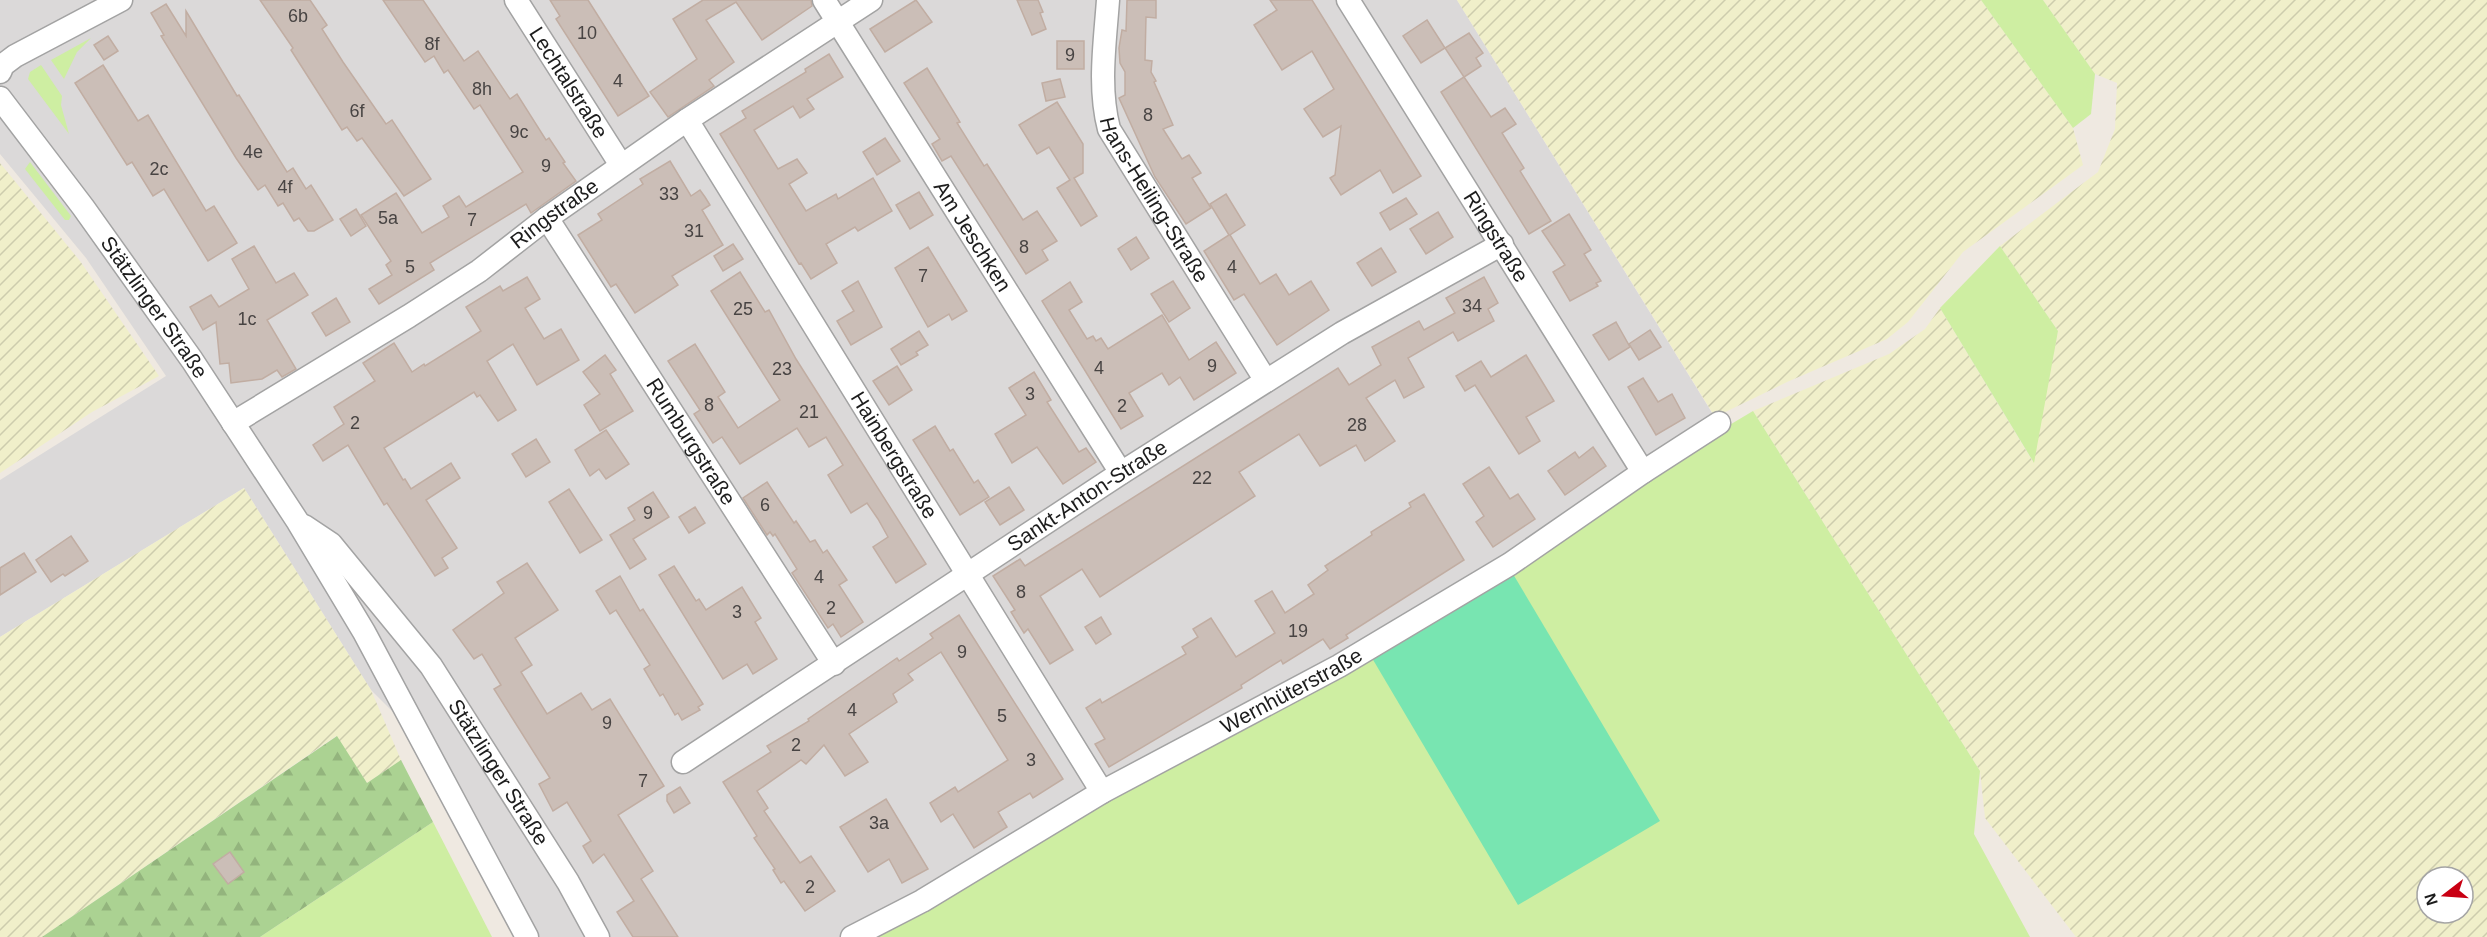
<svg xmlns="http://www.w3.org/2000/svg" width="2487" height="937" viewBox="0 0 2487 937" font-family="Arial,sans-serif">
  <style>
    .residential { fill: #dbd9d9 }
    .farmland { fill: url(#farmland-furrows); fill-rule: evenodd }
    .grass { fill: #ceeea2 }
    .forest { fill: url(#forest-firs) }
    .pitch { fill: #78e5b1 }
    .building { fill: #cbbeb7; stroke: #c1ada2; stroke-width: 1.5 }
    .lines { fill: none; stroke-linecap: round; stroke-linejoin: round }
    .minor-casing { stroke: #a3a3a3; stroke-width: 25 }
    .minor { stroke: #fff; stroke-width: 22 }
    .labels { text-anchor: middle; stroke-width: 6; stroke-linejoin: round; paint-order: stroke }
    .number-label { font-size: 18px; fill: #484443 }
    .street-label { font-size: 21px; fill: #1c1c1c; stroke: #fff }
  </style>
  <defs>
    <pattern id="farmland-furrows" width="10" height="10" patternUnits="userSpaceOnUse" patternTransform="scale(1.5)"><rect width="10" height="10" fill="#f0efca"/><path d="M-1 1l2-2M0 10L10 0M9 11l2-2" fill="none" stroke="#cdccad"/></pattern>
    <pattern id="forest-firs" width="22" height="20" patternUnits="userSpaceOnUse" patternTransform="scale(1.5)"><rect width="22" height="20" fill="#abd292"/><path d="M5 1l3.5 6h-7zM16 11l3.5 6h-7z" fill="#93b47d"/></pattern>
  </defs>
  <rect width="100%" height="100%" fill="#efe9e1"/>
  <polygon class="residential" points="0,0 1457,0 1722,429 871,937 527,937 421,740 371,690 244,488 0,637 0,480 166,376 86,258 0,154"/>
  <g class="farmland">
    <polygon points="1457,0 1981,0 2073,128 2083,165 1963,252 1908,322 1887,339 1787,382 1715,417"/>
    <path d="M2043 0H2487V937H2076L1985 818 1980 771 1753 411 1889 354 1925 329 1940 308 2033 462 2058 331 2000 246 2098 172 2115 129 2117 83 2095 74ZM2427 877H2463V913H2427Z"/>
    <polygon points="0,163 80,261 159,376 92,412 0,473"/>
    <polygon points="244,488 371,690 401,760 367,783 336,736 42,937 0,937 0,637"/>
  </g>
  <g class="grass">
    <polygon points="1981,0 2043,0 2095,74 2091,114 2073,128"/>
    <polygon points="91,38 77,52 64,79 51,60"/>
    <polygon points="41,65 62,96 61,105 69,134 28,79 30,72"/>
    <polygon points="30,162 71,216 69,220 65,220 25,169"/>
    <polygon points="2000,246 2058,331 2034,463 1940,308"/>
    <polygon points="1753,411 1980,771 1974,834 2030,937 871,937"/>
    <polygon points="433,822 492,937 260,937"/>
  </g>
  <polygon class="forest" points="337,736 367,783 401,760 433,822 260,937 42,937"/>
  <polygon class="pitch" points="1513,574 1660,821 1518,905 1372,658"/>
  <g class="building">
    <polygon points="260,0 310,0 327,25 322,29 343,62 386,124 392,120 431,179 404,196 362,138 357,141 347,127 342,130 291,50 293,48"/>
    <polygon points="383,0 423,0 464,61 478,51 510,99 517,94 546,140 549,138 565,162 563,163 576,181 531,213 526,204 430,263 434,270 379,304 369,289 392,275 386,265 391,261 361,215 396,193 422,233 449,217 443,206 459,196 466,207 523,172 480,105 474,109 448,70 444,73 434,56 425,62"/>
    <polygon points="550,0 588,0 649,96 618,116 556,19 560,16"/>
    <polygon points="703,0 811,0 812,6 762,40 736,2 706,20 734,62 709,80 714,86 668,117 650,92 697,59 673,19"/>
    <polygon points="916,0 932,22 885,52 870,29"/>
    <polygon points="1017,0 1038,0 1043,12 1040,13 1046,29 1032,35"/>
    <polygon points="1127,0 1156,0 1156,18 1146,17 1145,60 1152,61 1151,72 1156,81 1154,82 1173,125 1163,129 1182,159 1189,155 1201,173 1192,178 1211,208 1186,224 1155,177 1119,98 1125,95 1125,72 1120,63 1119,48 1122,30 1126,31"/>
    <polygon points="1270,0 1312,0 1421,176 1393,193 1380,170 1341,195 1330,178 1335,175 1341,126 1323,137 1304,109 1334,89 1312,51 1282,70 1254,25 1277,10"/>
    <polygon points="166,4 186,36 186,11 237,96 239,95 287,172 293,168 306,189 311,185 333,220 314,231 308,231 299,218 294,221 283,203 278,206 265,185 258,190 236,158 161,36 164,35 151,13"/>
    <polygon points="1427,20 1445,48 1421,63 1403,36"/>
    <polygon points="1469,33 1483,53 1476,58 1481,66 1464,77 1491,117 1505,108 1516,124 1502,133 1524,168 1520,171 1551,221 1529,234 1441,92 1464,77 1445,48"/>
    <polygon points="108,36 118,51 104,60 94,45"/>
    <rect x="1057" y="41" width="27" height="28"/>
    <polygon points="829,54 843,77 807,99 814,109 800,118 793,106 754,130 778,169 797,159 807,173 789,184 806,211 836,194 838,199 873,178 892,211 858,231 855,227 826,244 837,263 811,279 801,263 799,264 720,134 746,118 742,111 806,72 805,69"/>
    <polygon points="103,65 138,121 148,115 206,211 214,206 237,243 208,261 164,189 153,196 132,162 127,165 75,83"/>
    <polygon points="927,68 960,122 957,123 984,166 987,164 1023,220 1037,211 1057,241 1042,250 1048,260 1026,274 951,156 942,161 932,144 940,139 904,83"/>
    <polygon points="1060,79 1065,97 1046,101 1042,83"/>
    <polygon points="1057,102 1083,144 1083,173 1074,178 1097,216 1081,226 1057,188 1070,180 1049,147 1037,154 1019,125"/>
    <polygon points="885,138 900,161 877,175 863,152"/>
    <polygon points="670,161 691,196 700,190 705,197 710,205 702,210 723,245 672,276 678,285 635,313 616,284 611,287 578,235 602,220 598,214 643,184 640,179"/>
    <polygon points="919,192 933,215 910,229 896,205"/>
    <polygon points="1226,194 1245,225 1230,235 1260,284 1276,274 1289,295 1311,281 1329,310 1277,345 1244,294 1234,300 1204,251 1229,235 1210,204"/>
    <polygon points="1406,198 1417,214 1390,230 1380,213"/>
    <polygon points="356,209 366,226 351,236 340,219"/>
    <polygon points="1438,212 1453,237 1426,254 1410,229"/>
    <polygon points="1569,214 1591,250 1584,254 1601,281 1596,283 1598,286 1570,301 1553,272 1565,265 1542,231"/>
    <polygon points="1136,237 1149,258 1131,270 1118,249"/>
    <polygon points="733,244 743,259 723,271 714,256"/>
    <polygon points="254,246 276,283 294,273 308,295 267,320 296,369 282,377 277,370 262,379 231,383 229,363 220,364 216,322 203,330 190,307 211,295 219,307 249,289 232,259"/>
    <polygon points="928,247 967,311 952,320 949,314 928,327 895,268"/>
    <polygon points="1381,248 1396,272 1372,286 1357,263"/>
    <polygon points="740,272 765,312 769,310 796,359 926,564 896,583 873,547 888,537 878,519 867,503 851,513 828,475 843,465 826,437 809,447 797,428 740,464 722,437 713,443 694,414 700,410 668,361 695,344 725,392 718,397 738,428 780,400 711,291"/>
    <polygon points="527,277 540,299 525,308 544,339 561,329 579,360 537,385 513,344 487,361 516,410 498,421 480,395 477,397 474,392 384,448 403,480 405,479 411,489 451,463 460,478 426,500 457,548 442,558 448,568 435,576 387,503 384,505 348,445 323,461 313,445 344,424 334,407 375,381 363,363 394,343 412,372 424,364 425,366 481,331 466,307 500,286 503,291"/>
    <polygon points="1484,277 1498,303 1488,309 1494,321 1458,341 1453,332 1408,358 1424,387 1404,398 1395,380 1366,398 1395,441 1365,461 1356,445 1320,466 1299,434 1239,472 1255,496 1100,597 1082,569 1040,596 1073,650 1050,664 1028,629 1024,633 1011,612 1015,610 993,576 1020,559 1025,566 1338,368 1349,385 1381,365 1372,347 1419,321 1424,330 1455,313 1446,298"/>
    <polygon points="858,281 882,327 851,345 837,321 854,311 842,291"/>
    <polygon points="1173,281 1190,308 1169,322 1151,294"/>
    <polygon points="1070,282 1082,302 1069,310 1087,339 1093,336 1096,341 1101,338 1108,349 1162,315 1189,360 1216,342 1236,373 1194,400 1180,377 1169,385 1162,373 1129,393 1143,416 1121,429 1042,301"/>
    <polygon points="336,298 350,322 326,336 312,313"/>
    <polygon points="1616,322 1630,347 1609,360 1593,335"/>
    <polygon points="1650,330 1661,347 1639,360 1629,344"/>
    <polygon points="919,331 928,345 916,352 918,355 901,365 891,349"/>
    <polygon points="605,355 616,370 610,374 633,411 600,431 584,405 600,394 583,372"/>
    <polygon points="1526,355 1554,401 1526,417 1540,441 1519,454 1475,385 1465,391 1456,376 1481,361 1491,377"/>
    <polygon points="897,366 912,390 889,405 873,381"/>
    <polygon points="1034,372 1051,400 1047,402 1079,452 1086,448 1096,462 1063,484 1037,447 1012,463 995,434 1026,415 1009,388"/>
    <polygon points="1643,378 1658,402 1672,394 1685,418 1656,435 1628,387"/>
    <polygon points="935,426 950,451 953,449 974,483 978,480 989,497 960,515 913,440"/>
    <polygon points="606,430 629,464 606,479 599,469 590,476 575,450"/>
    <polygon points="536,439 550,462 526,477 512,454"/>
    <polygon points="1593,447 1606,466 1565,495 1548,471 1575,452 1579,458"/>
    <polygon points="1489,467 1510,499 1518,494 1535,519 1493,547 1476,522 1484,516 1463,484"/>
    <polygon points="767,482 794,523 796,521 810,542 815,540 823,553 827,550 847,580 839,585 863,622 841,637 833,624 828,628 792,573 797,569 775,534 773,536 770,532 767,535 743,498"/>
    <polygon points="1009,487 1024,510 1000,525 985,502"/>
    <polygon points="569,489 602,540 580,553 549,502"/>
    <polygon points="653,492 669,517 633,539 646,559 630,569 610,535 635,520 628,508"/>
    <polygon points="1424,494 1464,560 1346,635 1348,638 1330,649 1323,639 1283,664 1281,660 1241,685 1242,688 1109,767 1095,744 1105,739 1086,708 1100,699 1102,703 1186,654 1182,647 1198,637 1193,629 1211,618 1236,657 1275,633 1255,601 1272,591 1285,613 1314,594 1308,585 1328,570 1325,566 1372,535 1371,532 1411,507 1409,503"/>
    <polygon points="695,507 705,523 689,533 679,517"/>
    <polygon points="71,536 88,561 65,576 63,574 51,582 36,560"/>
    <polygon points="24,553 36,572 0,595 0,568"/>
    <polygon points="527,563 558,610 515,638 532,665 521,672 547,714 581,693 592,710 610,699 664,786 618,815 653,871 641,879 678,937 633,937 617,912 634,901 604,854 593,863 583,846 591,841 567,802 553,811 539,784 550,778 494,689 501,685 482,654 474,659 453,630 504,593 497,582"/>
    <polygon points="674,566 696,601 699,599 706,610 742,587 761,618 755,622 777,659 753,674 747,664 723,679 659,575"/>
    <polygon points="620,576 640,611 643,609 703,704 698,707 700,710 682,720 678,713 675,715 663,694 660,696 644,669 650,665 616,610 610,614 596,591"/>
    <polygon points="959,615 1063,779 1033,798 1030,793 998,812 1007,827 974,848 953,814 941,822 930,803 955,787 958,792 1008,760 941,652 908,674 913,680 893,694 897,702 849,734 868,762 845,776 824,745 806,764 801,760 757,791 768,808 764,811 800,863 811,856 835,891 805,911 784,881 781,883 773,870 775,869 754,838 757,836 723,782 771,752 767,746 809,721 808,719 897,658 899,661 933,638 930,634"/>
    <polygon points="1101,617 1111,634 1096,644 1085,627"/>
    <polygon points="680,787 690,803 674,813 667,801 667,795"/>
    <polygon points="886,799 928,869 902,883 889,859 868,872 840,827"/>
    <polygon points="230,852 244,872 228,884 213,864"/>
  </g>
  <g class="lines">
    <g class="minor-casing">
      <g id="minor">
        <path id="s1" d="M516 0 621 165"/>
        <path id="s2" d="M824 0 1121 473"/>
        <path id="s3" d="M1108 0C1105 43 1098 87 1109 129L1266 381"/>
        <path id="s4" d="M1348 0 1643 472"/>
        <polyline points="0,72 3,65 15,56 121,0"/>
        <path id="s5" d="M0 98 83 207 192 360 298 522 364 632 527 937"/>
        <path id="s6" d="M687 120 1102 792"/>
        <path id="s7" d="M547 218 834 664"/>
        <path id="s8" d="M233 423 409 316 479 271 547 218 687 120 871 0"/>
        <path id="s9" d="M304 526 331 544 431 666 568 882 598 937"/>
        <path id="s10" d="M683 762 1121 473 1342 333 1502 244"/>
        <path id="s11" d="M852 937 922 901 1102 792 1339 666 1510 564 1643 472 1719 423"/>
      </g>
    </g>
    <use href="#minor" class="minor"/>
  </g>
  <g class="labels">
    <g class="number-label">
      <text x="298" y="22">6b</text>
      <text x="587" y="39">10</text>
      <text x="432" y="50">8f</text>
      <text x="1070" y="61">9</text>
      <text x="618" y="87">4</text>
      <text x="482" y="95">8h</text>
      <text x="357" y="117">6f</text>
      <text x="1148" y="121">8</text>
      <text x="519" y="138">9c</text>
      <text x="253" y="158">4e</text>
      <text x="546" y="172">9</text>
      <text x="159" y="175">2c</text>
      <text x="285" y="193">4f</text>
      <text x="669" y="200">33</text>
      <text x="388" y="224">5a</text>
      <text x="472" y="226">7</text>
      <text x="694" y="237">31</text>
      <text x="1024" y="253">8</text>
      <text x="410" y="273">5</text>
      <text x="1232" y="273">4</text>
      <text x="923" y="282">7</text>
      <text x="1472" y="312">34</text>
      <text x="743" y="315">25</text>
      <text x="247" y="325">1c</text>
      <text x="1212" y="372">9</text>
      <text x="1099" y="374">4</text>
      <text x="782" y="375">23</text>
      <text x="1030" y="400">3</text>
      <text x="709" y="411">8</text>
      <text x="1122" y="412">2</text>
      <text x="809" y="418">21</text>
      <text x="355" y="429">2</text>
      <text x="1357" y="431">28</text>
      <text x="1202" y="484">22</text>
      <text x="765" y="511">6</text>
      <text x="648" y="519">9</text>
      <text x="819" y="583">4</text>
      <text x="1021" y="598">8</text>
      <text x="831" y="614">2</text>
      <text x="737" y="618">3</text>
      <text x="1298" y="637">19</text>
      <text x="962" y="658">9</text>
      <text x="852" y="716">4</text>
      <text x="1002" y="722">5</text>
      <text x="607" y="729">9</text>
      <text x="796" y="751">2</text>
      <text x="1031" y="766">3</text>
      <text x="643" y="787">7</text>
      <text x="879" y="829">3a</text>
      <text x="810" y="893">2</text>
    </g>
    <g class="street-label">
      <text dy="7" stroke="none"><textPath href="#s1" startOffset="98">Lechtalstraße</textPath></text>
      <text dy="7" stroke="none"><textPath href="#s3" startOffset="213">Hans-Heiling-Straße</textPath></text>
      <text dy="7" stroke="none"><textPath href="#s8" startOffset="384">Ringstraße</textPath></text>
      <text dy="7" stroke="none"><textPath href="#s4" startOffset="279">Ringstraße</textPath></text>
      <text dy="7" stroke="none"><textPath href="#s2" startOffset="279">Am Jeschken</textPath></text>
      <text dy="7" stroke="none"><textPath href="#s5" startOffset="260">Stätzlinger Straße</textPath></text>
      <text dy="7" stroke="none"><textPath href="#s7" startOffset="266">Rumburgstraße</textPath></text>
      <text dy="7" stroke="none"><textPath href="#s6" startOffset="394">Hainbergstraße</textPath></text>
      <text dy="7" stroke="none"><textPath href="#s10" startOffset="484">Sankt-Anton-Straße</textPath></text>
      <text dy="7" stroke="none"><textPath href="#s11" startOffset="504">Wernhüterstraße</textPath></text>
      <text dy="7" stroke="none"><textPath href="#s9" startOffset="316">Stätzlinger Straße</textPath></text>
    </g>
  </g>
  <g transform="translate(2445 895) rotate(253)"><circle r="28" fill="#ffffff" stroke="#a4a4a4" stroke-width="1.5"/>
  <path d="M0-4.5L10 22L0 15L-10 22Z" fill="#c90013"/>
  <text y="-9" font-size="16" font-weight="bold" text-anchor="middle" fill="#1c1c1c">N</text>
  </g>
</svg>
